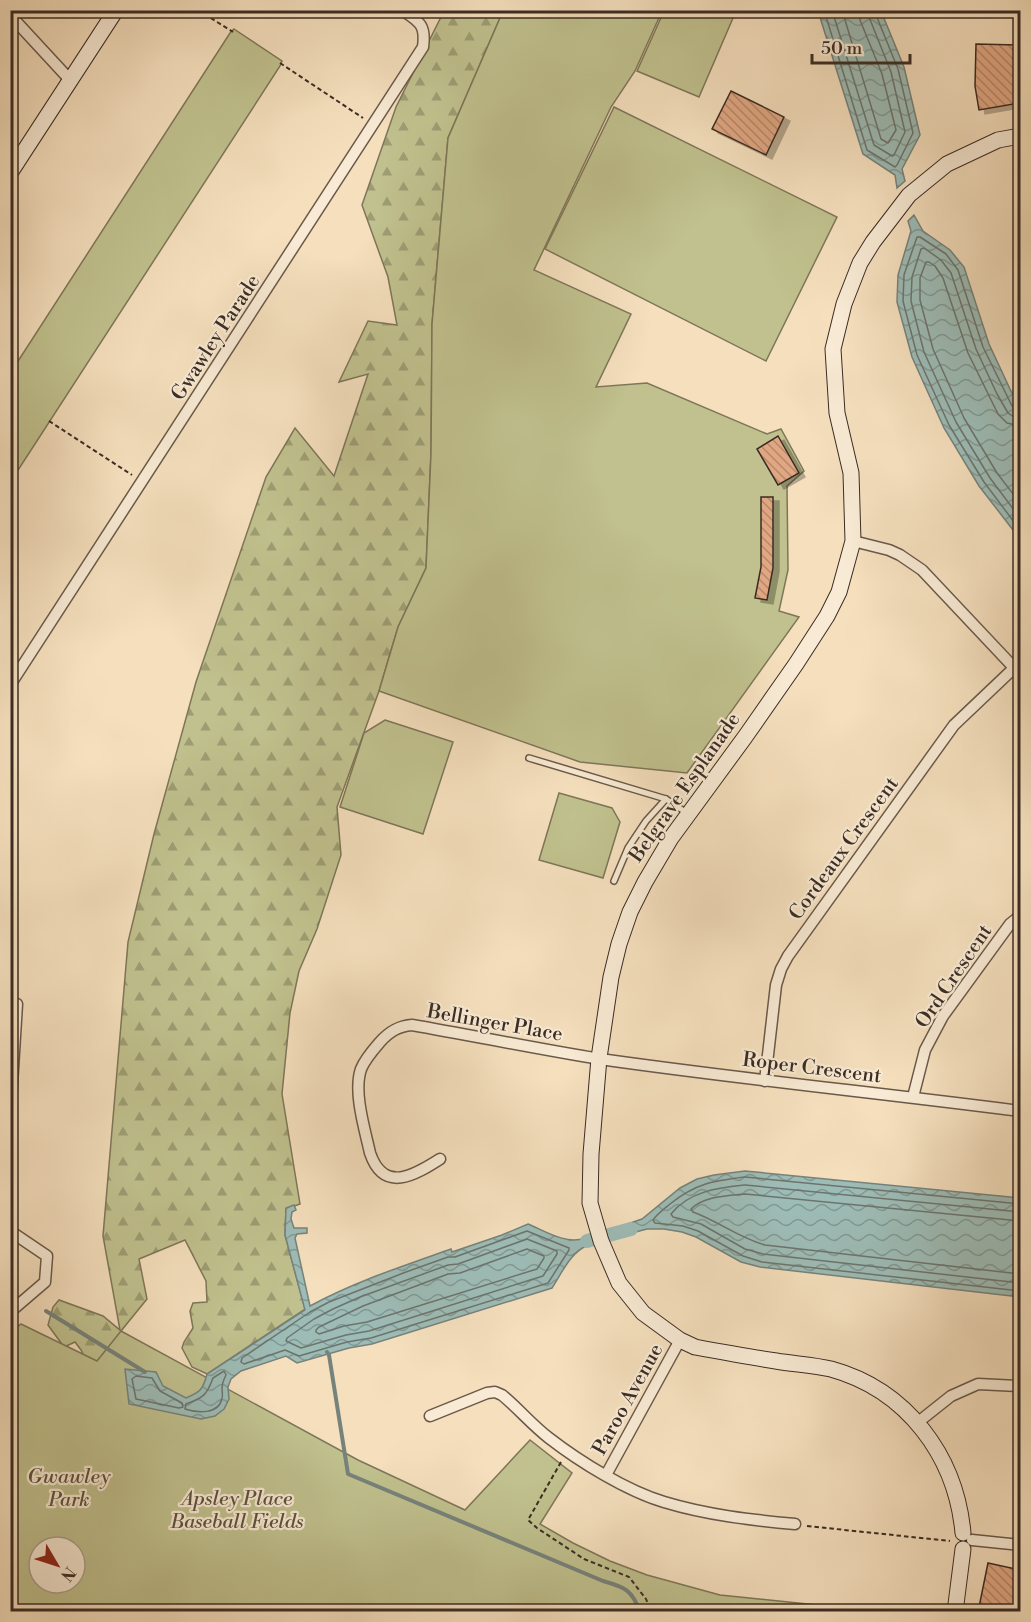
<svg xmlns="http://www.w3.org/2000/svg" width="1031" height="1622" viewBox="0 0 1031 1622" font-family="'Libre Bodoni',serif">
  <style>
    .forest { fill: url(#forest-firs); stroke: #7e7659; stroke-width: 1.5 }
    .park { fill: #c0c18e; stroke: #7e7659; stroke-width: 1.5; fill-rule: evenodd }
    .water { fill: url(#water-waves); stroke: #76827c; stroke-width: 1.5 }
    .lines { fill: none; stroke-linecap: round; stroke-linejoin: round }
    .shore { stroke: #6c746d; stroke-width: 1.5 }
    .stream { stroke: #76827c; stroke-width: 4 }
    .canal { stroke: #9dbcb6; stroke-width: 14 }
    .building { fill: url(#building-back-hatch); stroke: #3b2c24; stroke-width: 1.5; filter: url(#shadow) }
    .lane-casing { stroke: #6a594a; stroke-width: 8 }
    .street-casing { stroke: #6a594a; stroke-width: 13 }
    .secondary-casing { stroke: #3b2c24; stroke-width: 17 }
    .path { stroke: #3b2c24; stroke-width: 2; stroke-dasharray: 4.5 3; stroke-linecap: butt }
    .lane { stroke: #f8ead4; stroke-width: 5 }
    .street { stroke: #f8ead4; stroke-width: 10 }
    .secondary { stroke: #f8ead4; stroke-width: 15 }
    .labels { text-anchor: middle; stroke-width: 4.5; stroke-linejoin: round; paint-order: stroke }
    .street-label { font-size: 20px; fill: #3b2c24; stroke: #f8ead4 }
    .park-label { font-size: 20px; font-style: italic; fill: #5c513e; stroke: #f8ead4 }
  </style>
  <defs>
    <pattern id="forest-firs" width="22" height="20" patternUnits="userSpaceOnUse" patternTransform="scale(1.5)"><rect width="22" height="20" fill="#c0c18e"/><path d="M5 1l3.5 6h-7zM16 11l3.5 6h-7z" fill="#9d9d74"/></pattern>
    <pattern id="water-waves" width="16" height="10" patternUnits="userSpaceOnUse" patternTransform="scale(1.5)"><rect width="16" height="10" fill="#9dbcb6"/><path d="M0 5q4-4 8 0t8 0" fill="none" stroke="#819994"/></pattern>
    <pattern id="building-back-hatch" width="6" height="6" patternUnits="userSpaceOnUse" patternTransform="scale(1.5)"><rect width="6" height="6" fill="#e0a782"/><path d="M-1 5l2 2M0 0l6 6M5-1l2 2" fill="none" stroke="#b7886a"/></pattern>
    <filter id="shadow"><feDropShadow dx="6" dy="4" stdDeviation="0" flood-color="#0004"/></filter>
  </defs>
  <rect width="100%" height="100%" fill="#f5dfbd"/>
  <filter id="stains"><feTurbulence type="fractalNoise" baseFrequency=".00333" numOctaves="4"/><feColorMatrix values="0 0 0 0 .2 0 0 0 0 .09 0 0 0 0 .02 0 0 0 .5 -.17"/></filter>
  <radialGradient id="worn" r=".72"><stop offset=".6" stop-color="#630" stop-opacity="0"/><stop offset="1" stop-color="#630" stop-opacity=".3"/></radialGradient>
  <polygon class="forest" points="444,11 503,11 448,138 432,324 431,453 426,568 398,627 379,691 337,807 341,855 317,929 299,971 290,1013 282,1094 300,1204 286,1209 285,1235 305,1309 207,1374 192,1367 182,1348 184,1342 193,1328 190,1311 193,1303 207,1302 206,1281 185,1240 139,1259 147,1299 121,1331 134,1342 92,1373 81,1350 75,1342 64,1347 48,1325 53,1307 59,1300 103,1316 120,1330 103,1236 128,942 154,834 196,682 266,477 295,428 334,476 368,374 339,382 368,321 397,325 388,277 362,205 396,107"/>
  <g class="park">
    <polygon points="503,11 662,11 635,71 611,107 534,270 631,314 596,387 647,383 767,434 781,429 804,471 787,486 788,570 779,611 799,617 687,773 580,762 379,691 398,627 426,568 431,453 432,324 448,138"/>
    <polygon points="664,11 736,11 699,97 637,71"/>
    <polygon points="234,29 282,61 280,66 11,481 11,372 230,33"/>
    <polygon points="614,107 837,217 766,361 545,249"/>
    <polygon points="385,720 453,742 423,834 340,807 364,733"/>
    <polygon points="559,793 612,808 620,822 603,878 539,860"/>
    <path d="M21 1324 97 1361 121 1331 358 1460 465 1510 530 1440 572 1473 540 1524 573 1543 610 1561 647 1575 720 1595 875 1611H11L10 1333ZM39 1547H75V1583H39Z"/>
  </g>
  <g class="water">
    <polygon points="818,11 881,11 904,67 920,135 902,169 905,181 897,188 895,175 863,154"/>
    <polygon points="914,215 923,231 950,250 964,267 989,344 1010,389 1020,408 1020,539 979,486 944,428 912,357 897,302 898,275 911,231 908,221"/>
    <polygon points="745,1171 1020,1198 1020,1297 760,1267 741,1262 696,1237 682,1232 664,1229 647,1229 616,1237 613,1229 642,1219 680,1188 697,1179 714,1175"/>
    <path d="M294 1205 296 1210 292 1212 291 1219 294 1228H307V1233L297 1234 295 1238 310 1306C354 1282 403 1266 451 1249L452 1252 502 1235 528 1224C545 1231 566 1245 585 1238L588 1245C570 1253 563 1271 552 1288L372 1344 349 1348 297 1363 286 1356 241 1371 231 1379 228 1387 229 1399 224 1409 215 1416 201 1419 129 1404 125 1369 156 1372 163 1386 186 1398C200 1392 203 1390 207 1374L305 1310 285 1235 286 1208Z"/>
  </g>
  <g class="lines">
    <g class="shore">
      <polyline points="824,10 867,150 895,167 897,165 913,133 898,69 876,15 876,10"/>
      <polyline points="832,10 874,145 892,156 894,155 905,132 891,72 869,17 868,10"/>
      <polyline points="842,10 881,139 888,143 896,130 882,74 860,20 859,10"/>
      <polyline points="1020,410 1016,409 1012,406 983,347 958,270 946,254 920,237 917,237 904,275 903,301 917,355 949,425 984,482 1020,530"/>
      <polyline points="1020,417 1014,417 1008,413 997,394 976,349 951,273 941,260 924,248 921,249 912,277 911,301 924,352 956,422 990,478 1020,518"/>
      <polyline points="1020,426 1007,423 998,414 968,353 943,278 935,266 929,262 926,262 920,278 920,300 933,349 964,418 997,473 1020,503"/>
      <path d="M1020 1204 745 1177C713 1181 696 1183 670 1204 664 1209 657 1214 653 1220L655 1223 683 1226 698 1231 743 1256 762 1262 1020 1291"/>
      <path d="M1020 1212 745 1185C718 1188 689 1191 671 1214L673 1217 701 1224 745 1249 763 1254 1020 1283"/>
      <path d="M1020 1221 745 1194C727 1196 704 1196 691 1209L693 1212C718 1221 739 1238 765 1245L1020 1274"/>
      <polygon points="527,1231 569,1248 569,1250 548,1283 371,1338 347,1342 299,1356 285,1350 244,1364 241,1362 242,1358 310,1312 329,1302 406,1272 448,1257 455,1257"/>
      <polygon points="527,1239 557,1251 557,1254 543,1276 369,1331 346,1335 301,1348 286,1341 287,1338 314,1319 333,1309 360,1297 448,1265 458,1264"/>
      <polygon points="527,1249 544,1256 544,1258 537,1269 367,1322 344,1326 319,1334 316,1332 316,1330 319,1327 363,1306 448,1274 460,1273"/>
      <path d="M224 1371 226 1375C224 1379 222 1383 222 1388 222 1389 223 1397 222 1398 219 1415 197 1413 185 1409L186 1404C203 1398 207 1395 213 1378Z"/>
      <polygon points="136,1376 152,1378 160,1391 182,1403 183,1407 179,1408 136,1399 132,1379"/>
    </g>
    <g class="stream">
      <polyline points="46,1311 145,1372"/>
      <path d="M327 1352 329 1355 348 1474 603 1581C624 1587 632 1589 640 1612"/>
      <polyline points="131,1612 134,1609"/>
    </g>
    <polyline class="canal" points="587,1241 631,1229"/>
  </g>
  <g class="building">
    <polygon points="976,44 1020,45 1020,103 979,110 975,86"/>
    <polygon points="731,91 784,117 766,155 712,129"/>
    <polygon points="778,436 799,473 778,485 757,449"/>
    <polygon points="761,497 773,497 773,568 767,600 755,598 761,567"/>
    <polygon points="988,1563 1020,1570 1020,1612 978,1612"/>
  </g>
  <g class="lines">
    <g class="lane-casing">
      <g id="lane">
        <polyline points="529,758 666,799 687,813"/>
        <polyline points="614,881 628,848 646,821 666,799"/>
      </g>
    </g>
    <g class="street-casing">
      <g id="street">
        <polyline points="10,15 71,81"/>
        <polyline points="853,541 889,550 900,555 922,570 1020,674"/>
        <path d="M10 685 423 47C426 25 420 22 402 10"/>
        <polyline points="765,1081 776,985 781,969 788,956 954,725 1014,668"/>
        <polyline points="913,1097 925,1050 943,1016 1010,924 1020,916"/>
        <polyline points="10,1117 17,1004"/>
        <path d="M440 1159C415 1175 384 1194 370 1153 365 1130 353 1092 361 1069 365 1059 373 1050 380 1042 389 1032 398 1026 412 1025 475 1036 538 1049 600 1059 740 1079 881 1093 1020 1111"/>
        <polyline points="10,1231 47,1256 45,1282 10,1312"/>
        <path d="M430 1416 487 1393 495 1392 502 1395C518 1408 532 1425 549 1438 580 1462 627 1491 664 1502 707 1515 751 1520 795 1524"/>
        <polyline points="917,1423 951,1396 978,1384 1020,1386"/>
        <polyline points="606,1475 680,1340"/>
        <polyline points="972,1540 1020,1545"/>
      </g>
    </g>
    <g class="secondary-casing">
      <g id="secondary">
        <polyline points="10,173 116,10"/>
        <path d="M963 1533C956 1456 907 1390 831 1369 813 1365 794 1364 776 1361 749 1357 722 1352 695 1347L680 1340 643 1313 619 1283 601 1241 590 1203 591 1154 599 1058 611 977 619 944 630 912 645 882 671 838 745 737 796 664 827 616 839 592 853 541 851 473 837 413 833 349 844 304 860 263 873 242 909 195 947 164 998 140 1020 136"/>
        <polyline points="955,1612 963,1549"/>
      </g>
    </g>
    <g class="path">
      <polyline points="198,10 233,32"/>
      <polyline points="280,63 363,118"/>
      <polyline points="49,421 132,475"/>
      <polyline points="561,1462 528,1520 537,1528 584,1559 629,1577 646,1599 651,1612"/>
      <polyline points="807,1526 950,1541"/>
    </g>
    <use href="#lane" class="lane"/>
    <use href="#street" class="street"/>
    <use href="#secondary" class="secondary"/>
  </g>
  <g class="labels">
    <g class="street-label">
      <text transform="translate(215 337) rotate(-57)" y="7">Gwawley Parade</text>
      <text transform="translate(684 787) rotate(-55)" y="7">Belgrave Esplanade</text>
      <text transform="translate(843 848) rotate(-54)" y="7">Cordeaux Crescent</text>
      <text transform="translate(953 976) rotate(-56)" y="7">Ord Crescent</text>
      <text transform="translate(495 1022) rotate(10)" y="7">Bellinger Place</text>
      <text transform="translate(812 1067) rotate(7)" y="7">Roper Crescent</text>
      <text transform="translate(627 1399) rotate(-61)" y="7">Paroo Avenue</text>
    </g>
    <g class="park-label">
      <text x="69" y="1483">Gwawley<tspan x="69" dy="23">Park</tspan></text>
      <text x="237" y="1505">Apsley Place<tspan x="237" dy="23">Baseball Fields</tspan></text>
    </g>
  </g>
  <rect width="1031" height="1622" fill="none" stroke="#f5dfbd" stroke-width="36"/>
  <rect x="12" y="12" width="1007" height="1598" fill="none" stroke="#3b2c24" stroke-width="3"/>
  <rect x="18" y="18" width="995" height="1586" fill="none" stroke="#3b2c24" stroke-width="1.5"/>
  <g transform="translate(57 1565) rotate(129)"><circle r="28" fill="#f8ead4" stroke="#ac9e8e" stroke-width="1.5"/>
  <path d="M0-4.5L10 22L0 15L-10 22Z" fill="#8f2418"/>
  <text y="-9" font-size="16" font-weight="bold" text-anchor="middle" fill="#3b2c24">N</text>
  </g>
  <path d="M812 54v9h98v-9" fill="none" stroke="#3b2c24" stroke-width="3"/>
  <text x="821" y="54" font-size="18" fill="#3b2c24" stroke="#f8ead4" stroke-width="4.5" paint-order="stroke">50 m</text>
  <rect width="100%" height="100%" filter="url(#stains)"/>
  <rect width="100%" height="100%" fill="url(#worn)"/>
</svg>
